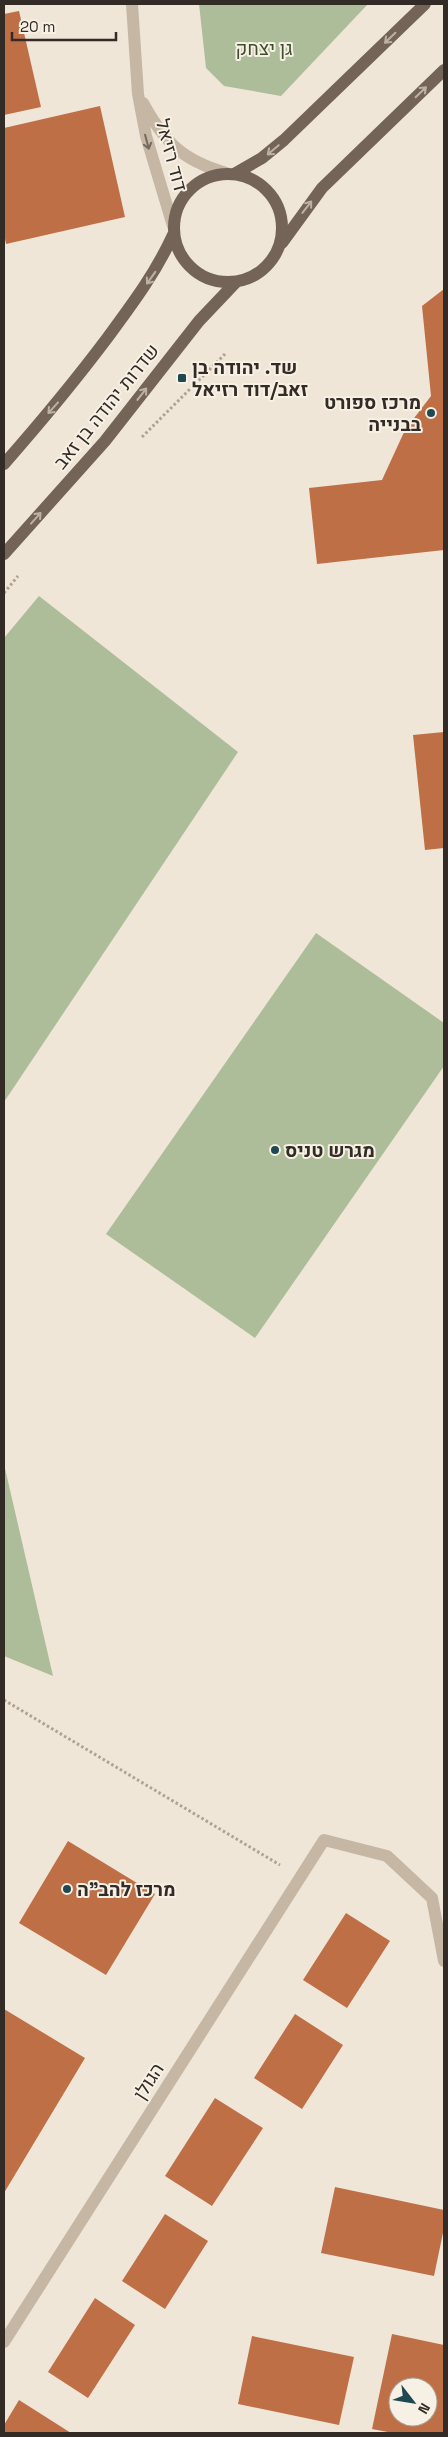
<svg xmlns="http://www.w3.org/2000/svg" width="448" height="2437" viewBox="0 0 448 2437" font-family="'Space Grotesk',Heebo,sans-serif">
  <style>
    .green { fill: #adbd99 }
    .building { fill: #bf6f46; fill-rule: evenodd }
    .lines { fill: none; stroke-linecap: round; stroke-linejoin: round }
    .path { stroke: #b2a18f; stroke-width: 3; stroke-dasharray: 2.5 2.5; stroke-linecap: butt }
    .minor { stroke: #c6b7a5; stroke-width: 12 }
    .major { stroke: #746457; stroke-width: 12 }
    .oneway { stroke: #bcb1a5 }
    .oneway2 { stroke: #756a5f }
    .poi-dot { fill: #1e4951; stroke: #f7f0e4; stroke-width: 2 }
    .labels { text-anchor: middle; stroke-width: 4; stroke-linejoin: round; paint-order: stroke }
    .park-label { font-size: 19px; fill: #3e4f2b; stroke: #f7f0e4 }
    .street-label { font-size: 19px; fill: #322b26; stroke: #f7f0e4 }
    .poi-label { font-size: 19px; font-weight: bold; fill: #322b26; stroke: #f7f0e4; text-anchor: start }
  </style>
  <rect width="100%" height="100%" fill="#efe6d8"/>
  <g class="green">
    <polygon points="199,4 368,4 281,96 224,86 206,68"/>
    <polygon points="39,596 238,752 4,1102 4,638"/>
    <polygon points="316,933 444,1023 444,1066 255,1338 106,1234"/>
    <polygon points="4,1464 53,1676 4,1656"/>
  </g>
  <g class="building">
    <polygon points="19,11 41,107 4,115 4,14"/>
    <polygon points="100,106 125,217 6,244 4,233 4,128"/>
    <polygon points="444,289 444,550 317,564 309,488 382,480 405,430 431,396 422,306"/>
    <polygon points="444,732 444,848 425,850 413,735"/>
    <polygon points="68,1841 155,1894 106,1975 19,1923"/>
    <polygon points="346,1913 390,1941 347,2008 303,1980"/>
    <polygon points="4,2009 85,2058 4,2193"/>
    <polygon points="295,2014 343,2045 302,2109 254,2078"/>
    <polygon points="215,2098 263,2128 212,2206 165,2176"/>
    <polygon points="335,2187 444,2210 444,2228 434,2276 321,2253"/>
    <polygon points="165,2214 208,2241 165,2309 122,2281"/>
    <polygon points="95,2298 135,2325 88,2398 48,2372"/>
    <path d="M392 2334 444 2345V2433H393L372 2429ZM398 2387H428V2417H398Z"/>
    <polygon points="252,2336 354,2357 339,2425 238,2404"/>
    <polygon points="19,2400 71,2433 4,2433 4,2425"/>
  </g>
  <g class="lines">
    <g class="path">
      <polyline points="142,437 225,354"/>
      <polyline points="4,593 18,576"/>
      <polyline points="4,1700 280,1865"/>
    </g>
    <g class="minor">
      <polyline points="132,4 138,94 146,136 173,226"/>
      <path d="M143 103C165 143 182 160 226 173"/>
      <polyline points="4,2342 324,1840 387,1856 432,1898 444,1961"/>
    </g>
    <g class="major">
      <polyline points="236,173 262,158 284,140 425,4"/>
      <circle cx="228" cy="228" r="54"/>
      <polyline points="282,243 322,188 444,70"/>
      <path d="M4 464C40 423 75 381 108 337 133 303 155 274 173 235"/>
      <polyline points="4,554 105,441 199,321 236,282"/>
    </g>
  </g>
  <defs><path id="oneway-shaft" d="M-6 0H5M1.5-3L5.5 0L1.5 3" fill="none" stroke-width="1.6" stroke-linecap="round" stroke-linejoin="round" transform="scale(1.25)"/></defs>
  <g class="oneway">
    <use href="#oneway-shaft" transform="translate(390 38) rotate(136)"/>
    <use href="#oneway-shaft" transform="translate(421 92) rotate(-44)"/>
    <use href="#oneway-shaft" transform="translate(273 150) rotate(140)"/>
    <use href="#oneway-shaft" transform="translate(307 207) rotate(-52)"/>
    <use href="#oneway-shaft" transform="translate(151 278) rotate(125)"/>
    <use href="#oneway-shaft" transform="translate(142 394) rotate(-52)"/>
    <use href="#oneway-shaft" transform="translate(53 408) rotate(132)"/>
    <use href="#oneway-shaft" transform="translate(36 518) rotate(-48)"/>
  </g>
  <use class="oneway2" href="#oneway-shaft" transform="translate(147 142) rotate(75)"/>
  <g class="poi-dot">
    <rect x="177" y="373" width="10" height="10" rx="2.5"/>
    <circle cx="431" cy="413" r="5"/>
    <circle cx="275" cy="1150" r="5"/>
    <circle cx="67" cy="1889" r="5"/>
  </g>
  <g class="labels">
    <g class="park-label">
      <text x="264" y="55">גן יצחק</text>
    </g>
    <g class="street-label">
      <text transform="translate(172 155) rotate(75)" y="7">דוד רזיאל</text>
      <text transform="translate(106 406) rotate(-51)" y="7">שדרות יהודה בן זאב</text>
      <text transform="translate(148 2081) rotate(-57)" y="7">הגולן</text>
    </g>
    <g class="poi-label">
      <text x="192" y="374">שד. יהודה בן<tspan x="192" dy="22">זאב/דוד רזיאל</tspan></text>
      <text x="421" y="409" text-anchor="end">מרכז ספורט<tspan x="421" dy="22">בבנייה</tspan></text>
      <text x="285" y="1157">מגרש טניס</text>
      <text x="77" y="1896">מרכז להב"ה</text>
    </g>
  </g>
  <rect width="448" height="2437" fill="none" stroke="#322b26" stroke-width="10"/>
  <g transform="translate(413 2402) rotate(121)"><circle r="24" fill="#f7f0e4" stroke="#a8a198"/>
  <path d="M0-4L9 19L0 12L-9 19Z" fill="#1e4951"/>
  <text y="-8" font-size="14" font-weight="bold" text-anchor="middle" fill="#322b26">N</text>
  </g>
  <path d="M12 32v8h104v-8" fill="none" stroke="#322b26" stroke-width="2.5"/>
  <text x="20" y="32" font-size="15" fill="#322b26" stroke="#f7f0e4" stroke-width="4" paint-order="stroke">20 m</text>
</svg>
